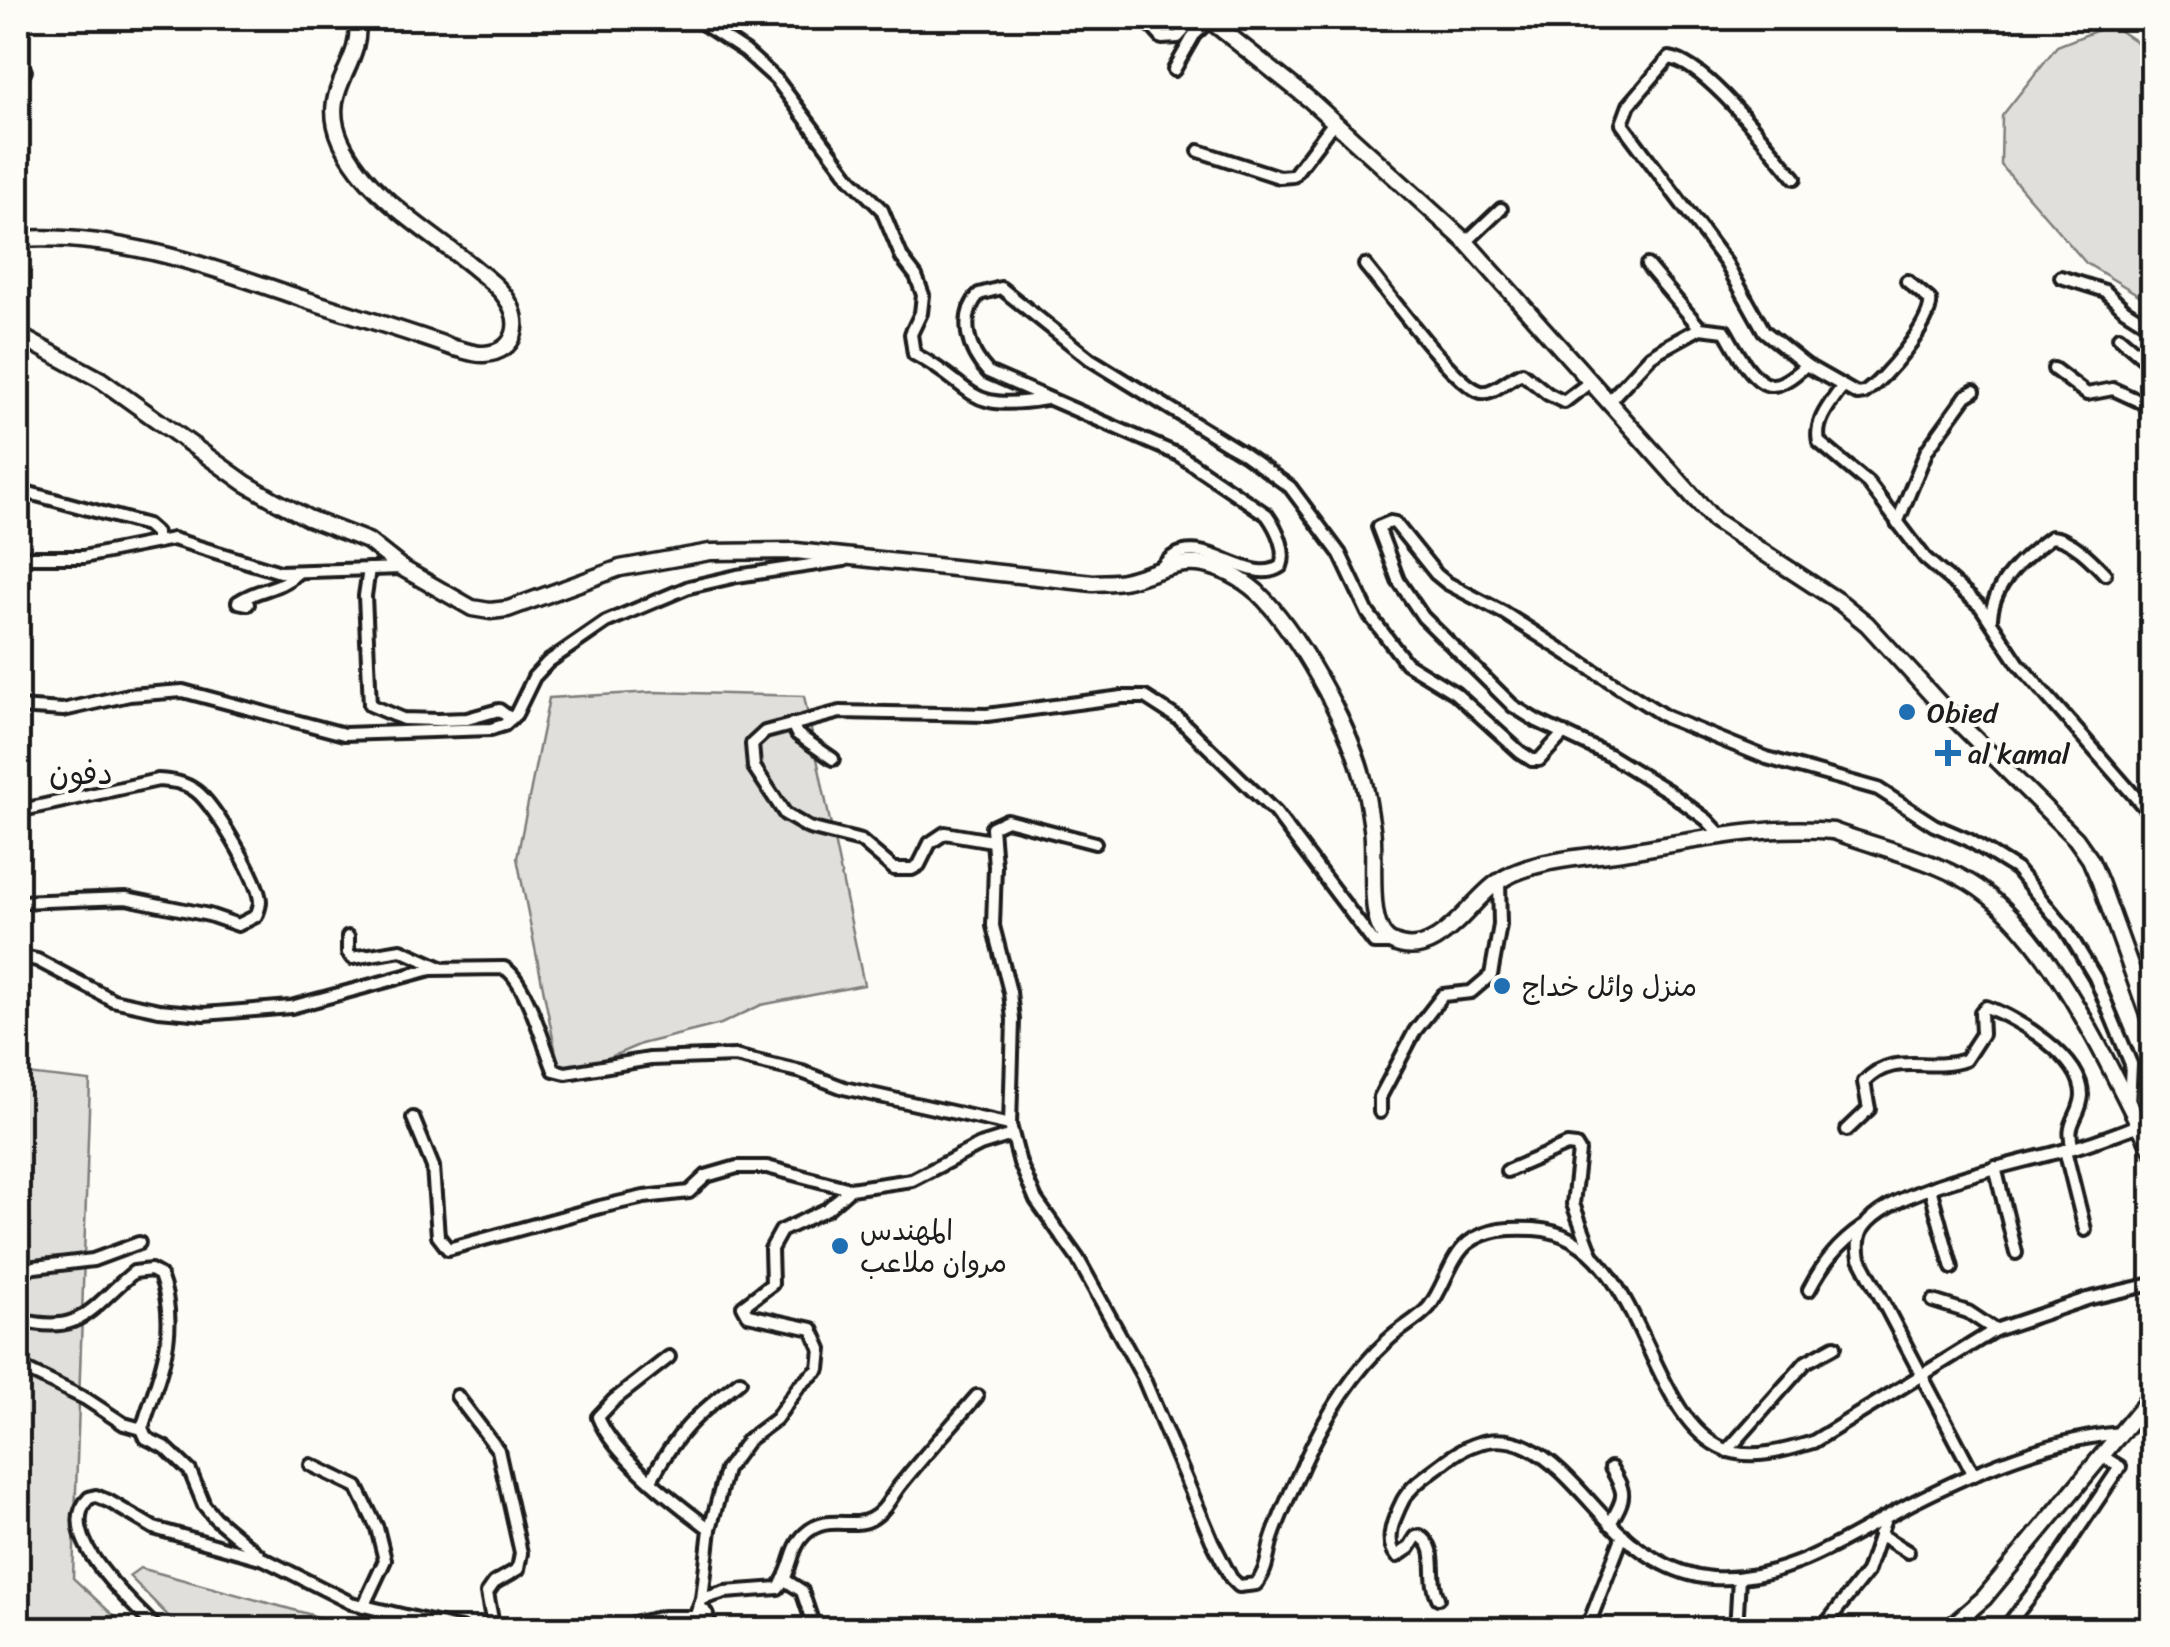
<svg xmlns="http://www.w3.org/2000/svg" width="2170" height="1647" viewBox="0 0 2170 1647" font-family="Sriracha,'Playpen Sans Arabic',sans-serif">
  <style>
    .green { fill: #e0dfdb; stroke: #7e7e7c; stroke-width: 2.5 }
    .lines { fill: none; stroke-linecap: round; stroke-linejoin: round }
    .street-casing { stroke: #1c1c1c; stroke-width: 18 }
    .secondary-casing { stroke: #1c1c1c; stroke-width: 21 }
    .street { stroke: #fdfcf7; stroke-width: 10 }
    .secondary { stroke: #fdfcf7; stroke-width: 14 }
    .poi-dot { fill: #1f6fb2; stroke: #fdfcf7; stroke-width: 4 }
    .labels { text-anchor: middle; stroke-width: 8; stroke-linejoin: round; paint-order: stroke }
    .poi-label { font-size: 28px; fill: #1c1c1c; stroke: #fdfcf7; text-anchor: start }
    .quarter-label { font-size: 32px; fill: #1c1c1c; stroke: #fdfcf7 }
  </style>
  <rect width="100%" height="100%" fill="#fdfcf7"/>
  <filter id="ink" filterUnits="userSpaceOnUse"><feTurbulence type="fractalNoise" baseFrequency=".01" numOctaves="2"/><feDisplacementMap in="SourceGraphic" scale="20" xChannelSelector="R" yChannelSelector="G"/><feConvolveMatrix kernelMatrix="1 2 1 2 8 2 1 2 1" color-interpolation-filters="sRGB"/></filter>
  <g filter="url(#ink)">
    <g class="green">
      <polygon points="2111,25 2152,52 2152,303 2086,263 2001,165 2002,116 2057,46"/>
      <polygon points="654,692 804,696 864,985 761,1005 721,1024 641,1044 561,1078 517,858 549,698"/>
      <polygon points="18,1073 90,1081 73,1578 128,1629 18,1630"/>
      <polygon points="140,1568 312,1615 348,1629 181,1629 129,1576"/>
    </g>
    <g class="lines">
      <g class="street-casing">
        <g id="street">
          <path d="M694 18 745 51 776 79 850 178 882 210 902 258 916 276 923 295 921 313 911 334 914 354C978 387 963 413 1046 399"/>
          <polyline points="1144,18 1162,38 1178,37 1195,18"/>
          <polyline points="1174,70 1194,35 1210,20"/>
          <polyline points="18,72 25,71"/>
          <polyline points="1199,151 1279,177 1293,176 1334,122"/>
          <path d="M1795 178C1769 148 1707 63 1669 58L1629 105 1622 124 1726 263 1764 331 1806 365"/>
          <polyline points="1466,242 1501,209"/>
          <path d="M1365 265C1387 291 1454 385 1481 392 1493 395 1510 377 1522 373L1548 394 1564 402 1590 382"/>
          <polyline points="1647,265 1700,328"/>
          <polyline points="2061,277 2105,291 2125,310 2152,327"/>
          <polyline points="2119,337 2152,365"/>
          <polyline points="2054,369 2087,394 2113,389 2152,407"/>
          <path d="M1842 387C1831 403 1814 421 1819 442L1868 483 1925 558 1981 607 2018 663 2152 816"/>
          <path d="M1609 401 1651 356 1662 349 1700 328 1725 331C1734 346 1752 384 1771 385 1783 386 1798 372 1806 365L1857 394 1864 393C1883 381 1934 321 1930 300L1907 281"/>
          <polyline points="18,490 147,525 156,533 156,540"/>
          <polyline points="1897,523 1927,450 1966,396 1974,391"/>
          <polyline points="18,557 83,557 173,539 280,572 402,568"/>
          <path d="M1161 568C1195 521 1248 590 1281 566 1287 550 1277 529 1267 515L1179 455 988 372C968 351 958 318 979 294L1001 288 1090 359 1244 454 1290 487 1340 554 1368 613 1406 663 1455 693 1520 752 1532 760H1539L1564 733"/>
          <polyline points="369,569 365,596 370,705 403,719 438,720 467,719 499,710 511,719"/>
          <path d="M248 604 238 602C260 587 278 591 297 573"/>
          <path d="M1991 618C1993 583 2024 557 2051 537 2071 538 2092 560 2105 574"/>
          <polyline points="18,707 63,710 129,695 183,691 344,734 491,729 504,725 516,714 534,677 548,662 606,622 689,587 737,576 844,560"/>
          <polyline points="792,724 797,734 833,759"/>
          <path d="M18 811 158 780C173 781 184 782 196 791 214 804 259 880 260 901 260 907 258 911 256 916L238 925 209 915 126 898 18 902"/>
          <polyline points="1723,837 1707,820 1668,791 1609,755 1537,721 1513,706 1423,617 1398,580 1378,527 1390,522 1395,523 1436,574 1447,583 1504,613 1666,717 1767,758 1878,789 1934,825 1969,840 2016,869 2066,929 2095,977 2131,1064 2129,1104"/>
          <polyline points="992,841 945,833 930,843 919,865 912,869 894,869 861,841 809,828 785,814 754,767 752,744 765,732 840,712 987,715 1122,697 1145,697 1179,719 1275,812 1374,943 1393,943"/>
          <path d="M1095 843 1007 820 992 827 995 866 993 926 1010 992 1013 1020 1010 1125 1020 1163 1036 1200 1078 1259 1143 1377 1212 1541 1231 1578 1239 1586 1256 1584C1267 1571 1267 1557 1271 1542 1279 1516 1292 1490 1303 1465 1323 1421 1352 1373 1388 1340 1400 1328 1418 1320 1429 1307 1444 1288 1450 1258 1468 1243 1487 1228 1512 1228 1534 1229 1643 1235 1643 1416 1724 1449 1750 1461 1787 1450 1813 1442L1995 1330 2087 1299 2152 1284"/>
          <polyline points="348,937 348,953 352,958 401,950 439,967"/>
          <path d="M18 956 37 960 113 1000 159 1010 204 1014 291 1007 431 969 504 968C525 978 544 1046 554 1070L566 1073 650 1059 735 1056 802 1072 844 1088 1010 1125"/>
          <polyline points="1380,1112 1380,1097 1415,1031 1443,995 1471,992 1491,975 1500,925 1499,881"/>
          <polyline points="413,1118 433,1167 438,1236 448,1249 600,1207 644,1197 689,1192 706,1176 737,1167 767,1167 850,1189"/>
          <path d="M1847 1130 1869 1109 1864 1082C1894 1050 1928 1073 1965 1060L1982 1034 1981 1012 1986 1007C2017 1018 2082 1057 2082 1095 2081 1117 2064 1122 2073 1148"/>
          <polyline points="2065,1150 2085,1230"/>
          <polyline points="1995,1167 2016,1253"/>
          <polyline points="1507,1171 1567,1145 1576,1146 1579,1151 1573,1204 1592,1254"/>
          <polyline points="1930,1188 1952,1268"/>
          <polyline points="18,1269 93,1260 139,1243"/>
          <path d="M1809 1290C1823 1263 1838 1244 1863 1227"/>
          <polyline points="1933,1301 1968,1312 1995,1330"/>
          <path d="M18 1319C82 1338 91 1306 134 1272L151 1270 160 1275C181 1331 159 1374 142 1429L146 1438 166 1448 190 1471 204 1505 215 1518 259 1555"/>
          <path d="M669 1357 614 1400 598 1417C613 1456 677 1504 710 1529"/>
          <polyline points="18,1366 86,1399 124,1424 142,1429"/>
          <polyline points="457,1396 498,1450 521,1553 518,1569 494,1583 487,1593 494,1630"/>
          <polyline points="1727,1451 1806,1362 1835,1346"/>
          <polyline points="311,1465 357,1487 377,1528 385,1560 363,1607"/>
          <path d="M1974 1475 1860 1258C1858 1248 1857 1237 1864 1227 1892 1186 2031 1161 2080 1146 2100 1140 2120 1132 2139 1125"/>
          <path d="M651 1480C676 1433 697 1414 740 1381"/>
          <path d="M1610 1524C1625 1496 1627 1495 1611 1468"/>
          <polyline points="1879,1534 1908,1552"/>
          <polyline points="785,1580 802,1591 815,1630"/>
          <path d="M1438 1598C1427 1577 1441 1548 1420 1536L1416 1537 1409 1548 1397 1556C1383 1541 1395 1516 1403 1500 1413 1483 1432 1472 1447 1460 1518 1406 1563 1474 1608 1521 1634 1549 1672 1575 1712 1578 1787 1583 1850 1535 1914 1502 1977 1470 2050 1439 2121 1433"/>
          <path d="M702 1599 725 1592 778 1588C792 1572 790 1548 805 1534 827 1513 851 1530 871 1519 886 1511 891 1496 901 1484 925 1454 952 1425 977 1396"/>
          <polyline points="704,1610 712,1630"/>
          <path d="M158 1630C133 1603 52 1535 89 1498L96 1496 110 1502 154 1528 264 1559 351 1603 465 1630"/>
          <polyline points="609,1630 663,1617 695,1617 707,1614"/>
          <polyline points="699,1630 695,1617 702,1599 710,1529 726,1470 748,1440 776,1419 799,1386 819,1369 821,1349 812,1329 748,1315 743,1306 772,1284 771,1249 781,1231 827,1209 850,1189 912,1180 980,1145 1012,1135"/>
          <polyline points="1582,1630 1591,1618 1623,1535"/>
          <polyline points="1736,1630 1739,1578"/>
          <polyline points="1821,1630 1867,1572 1885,1519"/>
          <polyline points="2004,1630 2052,1568 2120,1467 2102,1456"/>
        </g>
      </g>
      <g class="secondary-casing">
        <g id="secondary">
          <polyline points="1207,18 1310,100 1466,242 1714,520 1841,603 1867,624 1941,705 2076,839 2090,859 2100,882 2152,1026"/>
          <path d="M18 239C116 232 210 267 301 298 352 315 404 330 454 348 464 350 475 355 484 354 517 352 523 322 506 298 497 284 480 273 467 262 423 228 366 194 341 141 317 88 364 68 357 18"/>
          <path d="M18 335 101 380 245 483 276 501 308 518 368 541 402 568 472 608 490 611 508 609 620 568 710 552 796 551 1093 583C1102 582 1113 583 1123 581 1149 576 1176 559 1204 565 1224 569 1242 579 1257 592 1297 630 1347 722 1362 775 1367 792 1369 810 1372 828 1377 856 1364 929 1392 942 1436 964 1469 901 1498 882 1531 859 1583 858 1622 852 1691 842 1764 824 1833 831 1877 847 1928 858 1969 882 2051 931 2108 1067 2152 1150"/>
          <polyline points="1947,1630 1984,1598 2143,1406 2152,1390"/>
        </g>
      </g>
      <use href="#street" class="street"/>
      <use href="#secondary" class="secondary"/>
    </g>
  </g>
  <g class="poi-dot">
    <circle cx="1907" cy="712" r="10"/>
    <path d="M1943 738h10v10h10v10h-10v10h-10v-10h-10v-10h10z"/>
    <circle cx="1502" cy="986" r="10"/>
    <circle cx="840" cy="1246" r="10"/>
  </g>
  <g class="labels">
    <g class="poi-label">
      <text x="1927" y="722">Obied</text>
      <text x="1968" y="763">al kamal</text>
      <text x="1522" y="996">منزل وائل خداج</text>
      <text x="860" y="1240">المهندس<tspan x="860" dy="32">مروان ملاعب</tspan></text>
    </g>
    <g class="quarter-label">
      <text x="81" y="784">دفون</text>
    </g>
  </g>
  <rect width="2170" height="1647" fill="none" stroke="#fdfcf7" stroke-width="60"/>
  <rect x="30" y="30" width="2110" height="1587" fill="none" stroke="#1c1c1c" stroke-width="4" filter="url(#ink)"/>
</svg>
